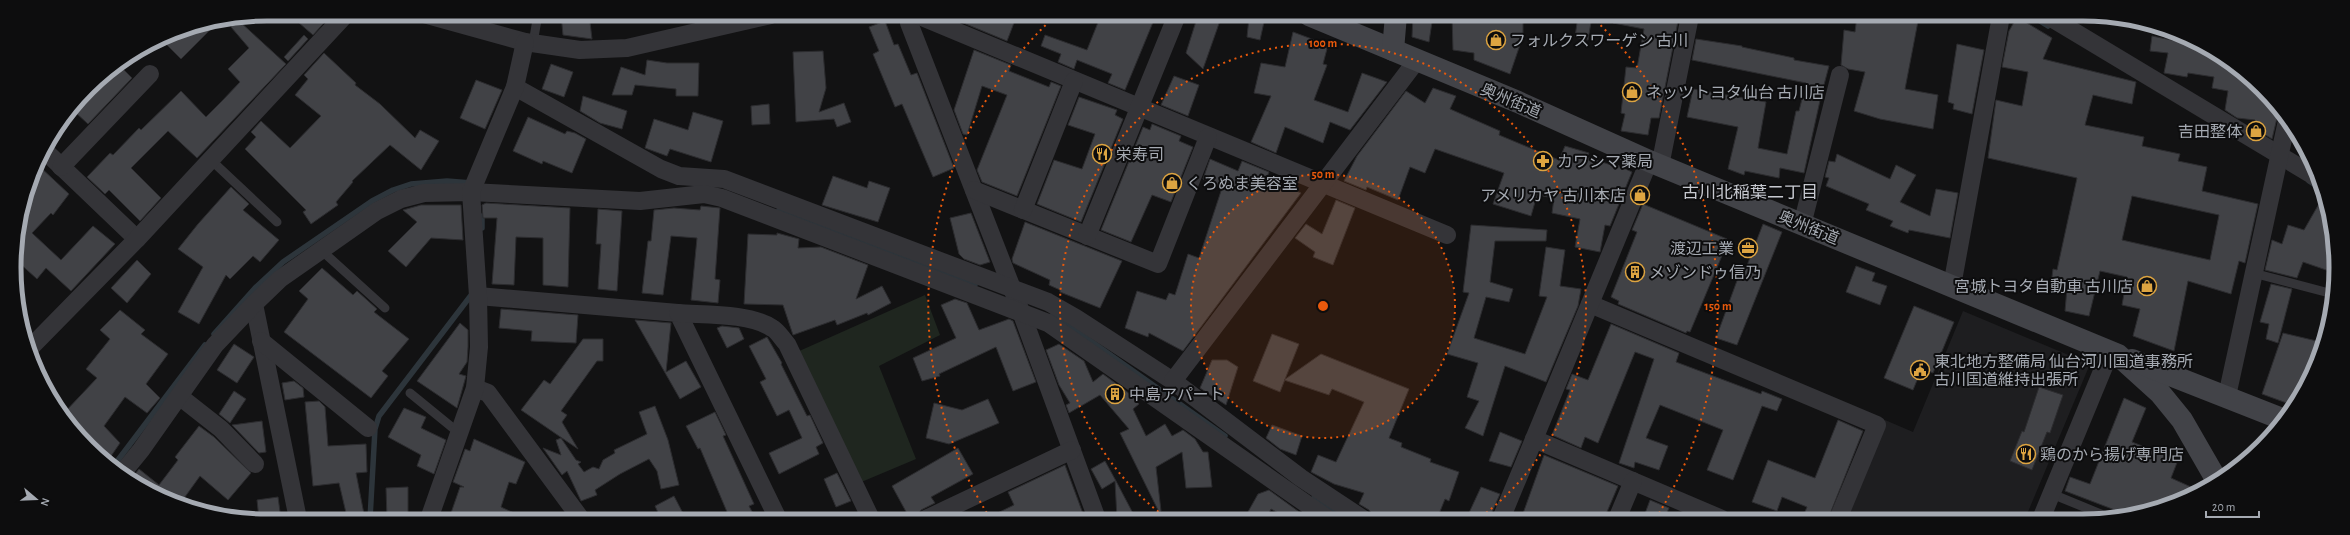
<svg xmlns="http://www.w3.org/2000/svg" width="2350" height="535" viewBox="0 0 2350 535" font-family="'Alegreya Sans','Noto Sans JP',sans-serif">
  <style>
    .built { fill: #1e1e20 }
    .green { fill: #1f261f }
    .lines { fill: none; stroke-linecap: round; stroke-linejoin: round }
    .stream { stroke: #2d353b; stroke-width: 5.5 }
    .building { fill: #414246; stroke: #2c2c2f; fill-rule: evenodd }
    .lane { stroke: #343438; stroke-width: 9 }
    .street { stroke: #343438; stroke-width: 18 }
    .secondary { stroke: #424348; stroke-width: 22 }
    .ring { fill: none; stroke: #e8590c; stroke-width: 2; stroke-dasharray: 2 4 }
    .labels { text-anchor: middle; stroke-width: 4; stroke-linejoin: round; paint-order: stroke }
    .poi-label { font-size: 16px; fill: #a5aab2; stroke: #0d0d0e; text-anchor: start }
    .street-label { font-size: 16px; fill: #a5aab2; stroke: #0d0d0e }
    .neighbourhood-label { font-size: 17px; fill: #c6c8cf; stroke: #0d0d0e }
    .rim { fill: none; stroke: #a5aab2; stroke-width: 5 }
    .centre { fill: #e8590c; stroke: #0d0d0e; stroke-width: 2 }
    .ring-label { font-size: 12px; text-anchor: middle; font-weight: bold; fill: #e8590c; stroke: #0d0d0e; stroke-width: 4; stroke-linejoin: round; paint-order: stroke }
  </style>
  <rect width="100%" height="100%" fill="#121213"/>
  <polygon class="built" points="1963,311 2090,364 2025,519 1843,519 1885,420 1913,432"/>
  <polygon class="green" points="925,295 940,335 879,366 916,459 859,483 797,352"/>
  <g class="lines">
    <g class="stream">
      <polyline points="2032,16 2048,26"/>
      <polyline points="2309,181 2320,188"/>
      <polyline points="779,210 975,285"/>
      <polyline points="482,216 482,228"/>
      <polyline points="1051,316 1064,322 1225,436"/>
      <polyline points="214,334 255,288 283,262 372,201 393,190 411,184 447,181 472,183"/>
      <polyline points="115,464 205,345"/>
      <polyline points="1314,498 1346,519"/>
      <polyline points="370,519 375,429 379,416 472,294"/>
    </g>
  </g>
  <g class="building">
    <polygon points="306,14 332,14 313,35 298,22"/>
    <polygon points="561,14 589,14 592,39 563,35"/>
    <polygon points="944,15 962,15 980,22 983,15 1017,15 1007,41"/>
    <polygon points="1101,15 1156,15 1125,90 1108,83 1112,74 1077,60 1074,69 1058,62 1061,54 1041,46 1045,35 1087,50"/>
    <polygon points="1198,15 1222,15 1203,69 1186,53"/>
    <polygon points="1413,15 1433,15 1429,42 1412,37"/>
    <polygon points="1452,15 1523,16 1523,36 1510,74 1474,60 1474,53 1453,50"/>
    <polygon points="1578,16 1592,16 1588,40 1575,37"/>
    <polygon points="1613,16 1679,16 1659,118 1651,118 1648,135 1621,131 1625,114 1621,113 1626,67 1637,68 1644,29 1613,23"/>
    <polygon points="1857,16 1919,16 1905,89 1938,95 1933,129 1880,119 1854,111 1865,72 1848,69 1841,65 1844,30 1855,32"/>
    <path d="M2017 17 2052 38 2043 59 2136 82 2132 104 2093 95 2085 125 2144 137 2142 146 2180 154 2178 161 2207 167 2202 191 2258 204 2245 263 2239 261 2231 294 2188 281 2174 351 2133 336 2140 309 2122 305 2127 277 2100 271 2089 316 2065 311 2067 288 2051 285 2053 269 2057 270 2077 178 1988 158 1996 100 2022 106 2028 72 2002 67 2009 31ZM2132 196 2219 215 2210 260 2122 240Z"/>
    <polygon points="1249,18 1264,22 1260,40 1247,37"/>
    <polygon points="238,20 286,64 197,158 168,131 131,168 161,198 140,221 109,190 105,194 87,177 110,153 113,155 139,128 141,130 181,91 206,117 221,102 240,82 228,69 249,48 231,27"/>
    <polygon points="885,21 894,45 898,44 911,75 917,73 954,168 933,177 902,104 895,107 873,54 879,51 869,27"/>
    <polygon points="216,24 181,59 161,39 171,33"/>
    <polygon points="1293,32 1328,45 1323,64 1327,65 1314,100 1348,112 1362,73 1387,82 1350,130 1330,122 1323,143 1285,127 1276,153 1251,142 1271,96 1254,93 1261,63 1285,67"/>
    <polygon points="304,35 308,39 288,61 284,57"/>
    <polygon points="2152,36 2210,48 2282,112 2277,118 2272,139 2256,129 2255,120 2237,118 2225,110 2228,91 2212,88 2214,77 2188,73 2187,77 2164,73 2168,53 2150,51"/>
    <polygon points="1696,39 1742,46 1742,47 1794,58 1794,60 1829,66 1821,96 1804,173 1780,168 1779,178 1745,171 1744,175 1728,169 1738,127 1687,117 1693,89 1766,102 1758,148 1787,154 1796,111 1799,111 1806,83 1692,60"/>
    <polygon points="1957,44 1984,50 1972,114 1953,109 1954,104 1948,102"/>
    <polygon points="974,50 1011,65 1009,71 1049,87 1051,82 1061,86 1017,196 982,182 977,170 1007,95 982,86 967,135 963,134 954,110"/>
    <polygon points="823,51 826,88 819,112 844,103 851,122 837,127 834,119 796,122 793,52"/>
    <polygon points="324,53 356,83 355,85 380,104 415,138 420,130 439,141 421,170 390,145 352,181 353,182 336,202 338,205 311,224 303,212 306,210 245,149 256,137 251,132 261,121 290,148 321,116 295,95 308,79 304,75"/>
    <polygon points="647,60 667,63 699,63 698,96 676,96 676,89 635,85 632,95 612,95 621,67 645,75"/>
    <polygon points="551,64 573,72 564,97 542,89"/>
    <polygon points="119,65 132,78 88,124 74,111 89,91 92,94"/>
    <polygon points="1174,76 1199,85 1188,116 1161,105"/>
    <polygon points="476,80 502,90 485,129 460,118"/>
    <polygon points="1433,88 1456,96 1450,109 1500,131 1499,135 1559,160 1565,146 1589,153 1587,157 1614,166 1615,164 1632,172 1610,226 1605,225 1600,252 1575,247 1580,219 1552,213 1554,198 1537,195 1531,216 1493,204 1504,173 1435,149 1425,173 1410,167 1398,200 1367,187 1366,190 1344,181 1357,156 1406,91 1425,103"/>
    <polygon points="583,96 627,111 622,129 600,123 580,111"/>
    <polygon points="1079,97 1117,110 1115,115 1123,119 1081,222 1037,204 1054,160 1082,169 1095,134 1068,125"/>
    <polygon points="769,104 770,124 752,125 751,106"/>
    <polygon points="693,112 723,121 711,162 670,149 667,156 645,148 654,119 688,130"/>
    <polygon points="528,117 565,134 567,131 575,133 586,139 572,173 543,161 542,164 513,151"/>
    <polygon points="1152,124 1181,136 1179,141 1193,147 1171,202 1152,195 1131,242 1101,230 1143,127 1150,130"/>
    <polygon points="1837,154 1890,179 1896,165 1916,175 1900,202 1930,216 1936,189 1958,193 1950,238 1909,230 1908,233 1890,226 1893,221 1866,210 1869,204 1826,186 1829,178 1825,177 1829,161 1835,162"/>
    <polygon points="1210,159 1238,171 1242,161 1269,172 1267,177 1301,193 1183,351 1149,333 1148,337 1125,328 1137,291 1166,300 1169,293 1175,295 1188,254 1199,258 1222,188 1203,179"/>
    <polygon points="38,165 69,194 53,215 51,213 32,233 61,260 93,226 115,244 71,291 46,268 37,279 16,260 15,251"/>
    <polygon points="833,176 867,188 869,181 890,188 878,222 822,205"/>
    <polygon points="231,187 249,204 243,210 279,240 260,262 253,256 230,279 226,275 199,324 178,312 203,267 178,249 198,224"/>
    <polygon points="2324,195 2327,202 2332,272 2303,262 2297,278 2265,270 2272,240 2282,244 2288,225 2304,230"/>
    <polygon points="1336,200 1355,208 1333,265 1313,257 1315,252 1295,238 1306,224 1322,234"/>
    <polygon points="486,203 570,208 568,287 543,285 543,238 516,237 514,285 492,284 497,218 483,218 482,205"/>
    <polygon points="1643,204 1727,239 1721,258 1690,332 1687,331 1686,333 1618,304 1619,301 1611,297 1637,232 1632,230"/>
    <polygon points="421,205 461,205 463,240 431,238 406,267 388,251 417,222 403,210"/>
    <polygon points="701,206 720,208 715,279 720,280 718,303 691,300 697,238 671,236 663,295 642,293 648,241 651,241 654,210 674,208 700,210"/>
    <polygon points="598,209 622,211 617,291 598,289 601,244 596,244"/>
    <polygon points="971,213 990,262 980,265 964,259 959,254 950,218"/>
    <polygon points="1025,222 1122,261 1100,308 1060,292 1060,290 1049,285 1050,280 1013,263 1012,259"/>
    <polygon points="1763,224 1782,232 1737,345 1716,338 1742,267 1746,268"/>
    <polygon points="1471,225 1547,230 1546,241 1495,241 1490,282 1513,289 1509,302 1486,297 1474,338 1525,354 1547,297 1539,296 1546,247 1565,250 1560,286 1581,289 1578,306 1546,382 1505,366 1483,436 1465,428 1479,401 1467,397 1478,363 1447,354 1469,293 1463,292"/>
    <polygon points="777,233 799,239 798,248 821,247 868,265 856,299 882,286 891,303 868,315 867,313 837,325 835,320 793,335 783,305 744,304 748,234 777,235"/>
    <polygon points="137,260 151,274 127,303 111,288"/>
    <polygon points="1856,266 1875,273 1872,281 1887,286 1880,305 1846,292"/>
    <polygon points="322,268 353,295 357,291 377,309 374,312 409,339 382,371 388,376 371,398 284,332 308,299 299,291"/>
    <polygon points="2271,284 2292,289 2278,343 2266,339 2269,324 2260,322"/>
    <polygon points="955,299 967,303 979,330 1009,319 1013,321 1036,382 1013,391 996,347 939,374 940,376 922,381 913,358 956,338 941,305"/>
    <polygon points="1914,306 1954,322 1933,373 1922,368 1913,390 1884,378"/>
    <polygon points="501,309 578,315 576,343 531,341 532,331 499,328"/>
    <polygon points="120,310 145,330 141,334 168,354 146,384 160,398 147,413 125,397 104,426 120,443 109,459 93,442 92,444 67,422 63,414 97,378 86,369 110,339 100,330"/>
    <polygon points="635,320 671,323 666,372 686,361 701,387 680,399"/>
    <polygon points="460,323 468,330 468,347 467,362 459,374 466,376 457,408 417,381"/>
    <polygon points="1611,324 1679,353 1676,362 1761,394 1762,391 1782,399 1777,411 1762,406 1733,480 1707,470 1723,430 1660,405 1646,438 1668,446 1659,470 1635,462 1634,468 1619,463 1654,359 1635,352 1598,443 1585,437 1581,448 1552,435 1570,390 1566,389 1572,374 1588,380"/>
    <polygon points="722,326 739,328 744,339 727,348 717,328"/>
    <polygon points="2283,333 2321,342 2310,380 2292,405 2262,394"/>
    <polygon points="1272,334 1299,344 1280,392 1253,381"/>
    <polygon points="767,337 782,363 781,364 807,416 810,415 823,443 816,447 819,454 779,474 769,453 802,438 789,410 777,416 760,382 766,379 749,346"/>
    <polygon points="583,339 603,339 603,361 597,361 561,411 567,415 562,422 578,449 521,410 544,380 550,384"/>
    <polygon points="234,344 254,357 237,383 217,370"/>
    <polygon points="1059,344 1084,361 1093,382 1103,374 1130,394 1139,404 1133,409 1146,436 1165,424 1172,436 1183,430 1195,439 1203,452 1208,452 1212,487 1186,488 1182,452 1156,467 1161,511 1159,512 1120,433 1129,429 1100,395 1069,413 1066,405 1070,403 1059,385 1046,350"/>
    <polygon points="1321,354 1409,389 1389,438 1402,443 1401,447 1431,459 1430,462 1459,472 1449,501 1445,499 1437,519 1376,519 1369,510 1359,504 1364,493 1334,484 1311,472 1318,455 1336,462 1364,402 1332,389 1329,395 1284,380"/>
    <polygon points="1212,360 1227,360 1238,367 1226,405 1200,388"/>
    <polygon points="294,381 303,388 304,397 285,400 282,383"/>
    <polygon points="2039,387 2063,395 2050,433 2047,432 2032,470 2010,461 2022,431 2024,432"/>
    <polygon points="234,391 246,399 230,423 219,414"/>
    <polygon points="2124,398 2146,408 2132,442 2178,460 2171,478 2200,491 2194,495 2128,515 2065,491 2070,477 2090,484"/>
    <polygon points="988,399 999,423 949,444 926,438 934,403 962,410"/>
    <polygon points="319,401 325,407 328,446 366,444 367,472 356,473 364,514 347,517 339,483 313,486 305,402"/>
    <polygon points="655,406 668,440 679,485 661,489 657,471 649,459 620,474 595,490 597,495 581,501 567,471 562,475 543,448 561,455 556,440 561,438 576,460 581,462 578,464 584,472 593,467 599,469 603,460 615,453 614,450 647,434 639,412"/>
    <polygon points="404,408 426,417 421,428 446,440 434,474 417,466 421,455 388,437"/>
    <polygon points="715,412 726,435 723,436 754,504 749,506 756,519 730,519 700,448 698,449 686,426"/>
    <polygon points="1838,420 1863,431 1828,519 1802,519 1807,507 1782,497 1777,511 1752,502 1768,460 1815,478"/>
    <polygon points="262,421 266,452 259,453 232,425"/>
    <polygon points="1272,425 1302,436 1296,455 1280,449 1266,438"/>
    <polygon points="199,426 214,437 251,473 228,500 200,476 182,501 141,487 131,479 139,469 159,485 178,460 175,457"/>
    <polygon points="1500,432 1522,441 1511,467 1489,461"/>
    <polygon points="474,439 525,462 516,484 509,482 501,507 527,519 467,519 451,513 460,487 464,487 453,482 465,449 470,451"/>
    <polygon points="958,448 973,474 931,497 935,503 921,510 916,519 910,519 892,486"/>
    <polygon points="1544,455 1618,486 1604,519 1521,519"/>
    <polygon points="1105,461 1116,481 1136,519 1117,519 1115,481 1102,489 1091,469"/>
    <polygon points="1065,465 1085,519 985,519 1014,505 1008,492"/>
    <polygon points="837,473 851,501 836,507 824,479"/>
    <polygon points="408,487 408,519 387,519 386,488"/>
    <polygon points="1481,487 1500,494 1489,519 1478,519 1468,515"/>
    <polygon points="1269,490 1309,519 1289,519 1271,509 1266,519 1244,519 1258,494"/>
    <polygon points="674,496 686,519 661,519 655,506"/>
    <polygon points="278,497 281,519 259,519 257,500"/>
    <polygon points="1650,500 1669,508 1664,519 1643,519"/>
  </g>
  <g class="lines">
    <g class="lane">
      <polyline points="533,43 538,14"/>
      <polyline points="211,160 277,222"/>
      <polyline points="321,250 385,308"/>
      <polyline points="2253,273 2333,294"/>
      <polyline points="410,393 459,433"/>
      <polyline points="2052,494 2113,519"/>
    </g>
    <g class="street">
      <polyline points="424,14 525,42 580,50 627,48 771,15"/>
      <polyline points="908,15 909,23 1020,309 1097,519"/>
      <polyline points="917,15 1447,235"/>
      <polyline points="2048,16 2314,176"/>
      <polyline points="515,87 661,169 679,176 724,179 1048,302 1076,318 1173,381 1301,478 1363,519"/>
      <polyline points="44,150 137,239"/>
      <polyline points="1660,166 1690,16"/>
      <polyline points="61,167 150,74"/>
      <polyline points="974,190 1158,264 1208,137"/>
      <polyline points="1023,210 1074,81"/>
      <polyline points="1802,225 1840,75"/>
      <polyline points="1087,236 1177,15"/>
      <polyline points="1952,286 2001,16"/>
      <polyline points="478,296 678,313 778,519"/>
      <polyline points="254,304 298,519"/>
      <polyline points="1590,304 1877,425 1838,519"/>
      <path d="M678 313C704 315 750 313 772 328 778 331 782 339 787 344L871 519"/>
      <polyline points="261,341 368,428"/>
      <polyline points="30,348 137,239 346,14"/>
      <polyline points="1173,381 1417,60"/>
      <polyline points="475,388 488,393 581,519"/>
      <polyline points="179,396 221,429 255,464"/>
      <polyline points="2227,396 2287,121"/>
      <polyline points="1534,439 1722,519"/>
      <polyline points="123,472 141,450 215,345 254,304 280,279 377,211 401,199 424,193 471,192 640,201 704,194 722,198 1048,323 1328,519"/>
      <polyline points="429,519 475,388 479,347 478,296 471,192 515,87 525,42"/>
      <polyline points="926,519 1072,450"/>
      <polyline points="1501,519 1649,161"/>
      <polyline points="1617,519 1633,481"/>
      <polyline points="2041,519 2110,352"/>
    </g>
    <g class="secondary">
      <polyline points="1309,15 1518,102 1649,161 2118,355 2160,393 2182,420 2216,479"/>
      <polyline points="1393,50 1396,15"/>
      <polyline points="2132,360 2282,419"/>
    </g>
  </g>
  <circle cx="1323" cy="306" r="132" fill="#e8590c" fill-opacity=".12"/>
  <g class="ring">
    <circle cx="1323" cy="306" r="132"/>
    <path d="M1168 519A263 263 0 1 1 1478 519"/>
    <path d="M990 518A395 395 0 0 1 1054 17M1592 17A395 395 0 0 1 1656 518"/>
  </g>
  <defs>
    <g id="shop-ring" transform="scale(1)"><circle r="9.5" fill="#0d0d0e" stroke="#dda441" stroke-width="1.5"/><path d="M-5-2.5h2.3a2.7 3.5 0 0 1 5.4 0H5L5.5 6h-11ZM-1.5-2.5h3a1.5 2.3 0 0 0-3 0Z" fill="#dda441"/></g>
    <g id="restaurant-ring" transform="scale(1)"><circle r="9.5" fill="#0d0d0e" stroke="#dda441" stroke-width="1.5"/><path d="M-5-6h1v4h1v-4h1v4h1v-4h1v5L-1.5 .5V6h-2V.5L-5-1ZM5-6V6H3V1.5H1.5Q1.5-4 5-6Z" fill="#dda441"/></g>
    <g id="pharmacy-ring" transform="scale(1)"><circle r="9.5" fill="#0d0d0e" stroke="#dda441" stroke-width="1.5"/><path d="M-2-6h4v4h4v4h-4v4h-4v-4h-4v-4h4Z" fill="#dda441"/></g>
    <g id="office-ring" transform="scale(1)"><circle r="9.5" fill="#0d0d0e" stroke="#dda441" stroke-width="1.5"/><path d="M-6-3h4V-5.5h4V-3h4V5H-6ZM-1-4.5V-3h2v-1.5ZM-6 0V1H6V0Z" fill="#dda441"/></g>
    <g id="building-ring" transform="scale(1)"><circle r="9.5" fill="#0d0d0e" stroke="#dda441" stroke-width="1.5"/><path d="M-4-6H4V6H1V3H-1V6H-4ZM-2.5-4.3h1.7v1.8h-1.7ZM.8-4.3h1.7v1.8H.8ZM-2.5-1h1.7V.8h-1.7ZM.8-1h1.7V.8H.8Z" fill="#dda441"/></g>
    <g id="civic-ring" transform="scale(1)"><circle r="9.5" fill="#0d0d0e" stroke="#dda441" stroke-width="1.5"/><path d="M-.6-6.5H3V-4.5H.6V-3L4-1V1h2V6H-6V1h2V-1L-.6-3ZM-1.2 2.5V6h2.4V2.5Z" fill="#dda441"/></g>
  </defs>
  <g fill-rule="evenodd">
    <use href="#shop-ring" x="1496" y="40"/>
    <use href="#shop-ring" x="1632" y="92"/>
    <use href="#shop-ring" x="2256" y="131"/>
    <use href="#restaurant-ring" x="1102" y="154"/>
    <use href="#pharmacy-ring" x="1543" y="161"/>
    <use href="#shop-ring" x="1172" y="183"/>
    <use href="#shop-ring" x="1640" y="195"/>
    <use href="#office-ring" x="1748" y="248"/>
    <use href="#building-ring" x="1635" y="272"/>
    <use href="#shop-ring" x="2147" y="286"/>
    <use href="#civic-ring" x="1920" y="370"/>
    <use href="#building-ring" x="1115" y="394"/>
    <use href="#restaurant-ring" x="2026" y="454"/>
  </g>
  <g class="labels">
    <g class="poi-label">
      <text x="1510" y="46">フォルクスワーゲン 古川</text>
      <text x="1646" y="98">ネッツトヨタ仙台 古川店</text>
      <text x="2242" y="137" text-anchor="end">吉田整体</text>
      <text x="1116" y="160">栄寿司</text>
      <text x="1557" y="167">カワシマ薬局</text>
      <text x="1186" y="189">くろぬま美容室</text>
      <text x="1626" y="201" text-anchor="end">アメリカヤ 古川本店</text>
      <text x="1734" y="254" text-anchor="end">渡辺工業</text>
      <text x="1649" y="278">メゾンドゥ信乃</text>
      <text x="2133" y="292" text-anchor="end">宮城トヨタ自動車 古川店</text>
      <text x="1934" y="367">東北地方整備局 仙台河川国道事務所<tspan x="1934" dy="18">古川国道維持出張所</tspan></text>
      <text x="1129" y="400">中島アパート</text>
      <text x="2040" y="460">鶏のから揚げ専門店</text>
    </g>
    <g class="street-label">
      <text transform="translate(1511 100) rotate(23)" y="6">奥州街道</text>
      <text transform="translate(1809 227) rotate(22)" y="6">奥州街道</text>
    </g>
    <g class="neighbourhood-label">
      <text x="1750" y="198">古川北稲葉二丁目</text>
    </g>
  </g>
  <path d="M0 0H2350V535H0ZM267 21H2083A246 246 0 0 1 2329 267V268A246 246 0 0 1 2083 514H267A246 246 0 0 1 21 268V267A246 246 0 0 1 267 21Z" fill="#0d0d0e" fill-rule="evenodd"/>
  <path class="rim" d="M267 21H2083A246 246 0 0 1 2329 267V268A246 246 0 0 1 2083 514H267A246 246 0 0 1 21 268V267A246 246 0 0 1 267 21Z"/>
  <circle cx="1323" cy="306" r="6" class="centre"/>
  <g class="ring-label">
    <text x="1323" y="47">100 m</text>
    <text x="1323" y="178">50 m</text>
    <text x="1718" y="310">150 m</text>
  </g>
  <g transform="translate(36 499) rotate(109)" stroke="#0d0d0e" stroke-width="3" paint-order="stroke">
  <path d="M0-3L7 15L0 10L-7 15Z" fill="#a5aab2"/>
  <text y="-6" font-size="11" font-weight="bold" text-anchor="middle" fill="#a5aab2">N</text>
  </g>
  <path d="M2206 511v6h53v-6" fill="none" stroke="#a5aab2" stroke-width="2"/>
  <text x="2212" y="511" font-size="12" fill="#a5aab2" stroke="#0d0d0e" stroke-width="3" paint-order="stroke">20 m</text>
</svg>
